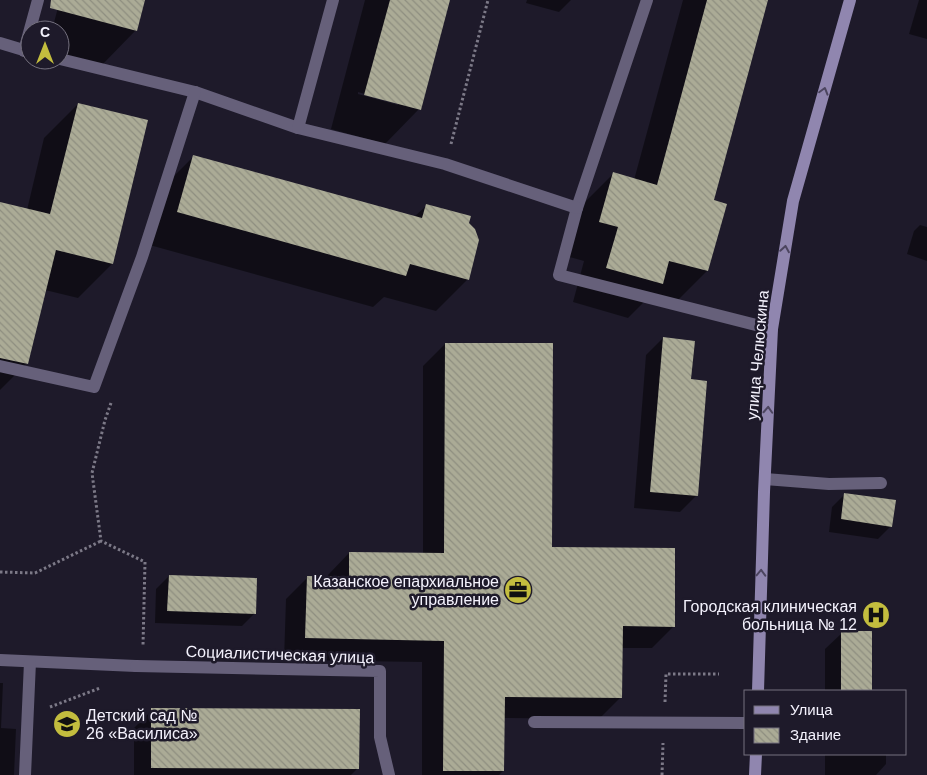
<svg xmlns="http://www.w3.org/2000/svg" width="927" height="775" viewBox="0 0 927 775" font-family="Arial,sans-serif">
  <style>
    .shadow { fill: #0007; fill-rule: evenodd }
    .building { fill: url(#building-back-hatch) }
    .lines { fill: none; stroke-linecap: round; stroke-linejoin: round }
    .path { stroke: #7c7987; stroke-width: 3; stroke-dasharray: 2.5 2.5; stroke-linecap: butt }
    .lane { stroke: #66607a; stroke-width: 12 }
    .street { stroke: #66607a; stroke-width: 12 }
    .secondary { stroke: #9086af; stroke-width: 12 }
    .oneway { stroke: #4c455f }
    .labels { text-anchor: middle; stroke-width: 5; stroke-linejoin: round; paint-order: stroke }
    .street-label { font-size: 16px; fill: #f4f2fd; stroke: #1e1a2a }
    .poi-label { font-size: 16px; fill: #f4f2fd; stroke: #1e1a2a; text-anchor: end }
  </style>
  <defs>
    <pattern id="building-back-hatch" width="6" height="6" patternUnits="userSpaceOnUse" patternTransform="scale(1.25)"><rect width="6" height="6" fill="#abab96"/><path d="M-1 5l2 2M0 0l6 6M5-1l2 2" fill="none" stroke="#8e8e80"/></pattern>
  </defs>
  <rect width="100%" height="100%" fill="#1e1a2a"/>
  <g class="shadow">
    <polygon points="60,0 144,0 136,30 102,65 60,54 60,30 52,30"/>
    <path d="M365 0H449L419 109 385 144 331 129ZM358 92 398 103V105L358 94Z"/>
    <polygon points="527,0 571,0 559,12 526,3"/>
    <polygon points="683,0 766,0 712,201 707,271 673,305 648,298 628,318 573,302 584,261 566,256 579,208 613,174 634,180"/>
    <polygon points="919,0 927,0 927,39 909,34"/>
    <polygon points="78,104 112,264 78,298 45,290 27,363 0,390 0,203 27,210 44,138"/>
    <polygon points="194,156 414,217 426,206 468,223 468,279 436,311 384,297 373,307 146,244 162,188"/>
    <polygon points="920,225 927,227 927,261 907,254 914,231"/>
    <polygon points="663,338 689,381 697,495 680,512 634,508 646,355"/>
    <polygon points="445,344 551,548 674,626 652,648 621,648 621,697 599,719 503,718 503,771 499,775 422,775 422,662 284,660 286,599 307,578 328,578 328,575 349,553 423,554 423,366"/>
    <polygon points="845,494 891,526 878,539 829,532 832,507"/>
    <polygon points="169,576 255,613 242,626 155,623 156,589"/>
    <polygon points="842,633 871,633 871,691 825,691 825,649"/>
    <polygon points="0,683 3,683 1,728 16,729 14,775 0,775"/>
    <polygon points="152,710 358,768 351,775 134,775 134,728"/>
    <polygon points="825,754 886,754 886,764 876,775 825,775"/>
  </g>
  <g class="building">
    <polygon points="51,0 145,0 137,31 50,8"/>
    <polygon points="390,0 450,0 421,110 364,95"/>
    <polygon points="707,0 768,0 714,200 727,204 708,271 669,261 663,284 606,268 618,227 599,222 613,172 657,185"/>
    <polygon points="78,103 148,120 113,264 56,250 28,364 0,358 0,202 50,214"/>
    <polygon points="193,155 422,218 426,204 471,216 469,223 475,229 479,240 469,280 410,264 406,276 177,212"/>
    <polygon points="663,337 695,341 691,379 707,381 698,496 650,492"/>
    <polygon points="445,343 553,343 552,547 675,548 675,627 623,626 622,698 505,697 504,771 443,771 444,641 305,638 307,576 349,577 349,552 444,553"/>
    <polygon points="844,493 896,500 892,527 841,519"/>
    <polygon points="169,575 257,578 256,614 167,611"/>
    <rect x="841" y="631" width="31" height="60"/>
    <polygon points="151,708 360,709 359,769 151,768"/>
  </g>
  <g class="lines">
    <g class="path">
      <polyline points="451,144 488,0"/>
      <polyline points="111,403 105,420 92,473 101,541 145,562 143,645"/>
      <polyline points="0,572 35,573 101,541"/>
      <polyline points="665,702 666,674 719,674"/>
      <polyline points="50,707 100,688"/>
      <polyline points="662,775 663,743"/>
    </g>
    <g class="lane">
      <polyline points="647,0 577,208 559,275 772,329"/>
      <polyline points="0,43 30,52"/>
      <polyline points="24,51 38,0"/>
      <polyline points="60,59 195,92 298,128 445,164 577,208"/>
      <polyline points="298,128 333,0"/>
      <polyline points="0,366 94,387 142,257 195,92"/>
      <polyline points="765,479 829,484 881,483"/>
      <polyline points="0,660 136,666"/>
      <polyline points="534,722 746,723"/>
      <polyline points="25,775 30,662"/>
    </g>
    <polyline class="street" points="136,666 380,671 380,737 389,775"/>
    <g class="secondary">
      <polyline points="758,691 764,492 772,329 793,201 850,0"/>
      <polyline points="755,775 756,754"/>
    </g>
  </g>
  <defs><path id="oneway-chevron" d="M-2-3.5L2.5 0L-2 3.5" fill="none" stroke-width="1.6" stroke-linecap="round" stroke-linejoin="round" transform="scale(1.25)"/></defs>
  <g class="oneway">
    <use href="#oneway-chevron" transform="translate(824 91) rotate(-74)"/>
    <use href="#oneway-chevron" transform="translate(785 249) rotate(-81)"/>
    <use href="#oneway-chevron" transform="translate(768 410) rotate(-87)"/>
    <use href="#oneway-chevron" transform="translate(761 573) rotate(-88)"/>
  </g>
  <defs>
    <g id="office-disc" transform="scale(1.4375)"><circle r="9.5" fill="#c3bd3e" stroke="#1e1a2a"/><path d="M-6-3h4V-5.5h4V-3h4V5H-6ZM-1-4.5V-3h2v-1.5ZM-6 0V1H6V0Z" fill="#111"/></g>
    <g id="hospital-disc" transform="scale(1.4375)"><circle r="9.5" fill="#c3bd3e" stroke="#1e1a2a"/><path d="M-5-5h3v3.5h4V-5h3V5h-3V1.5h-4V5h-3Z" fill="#111"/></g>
    <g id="school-disc" transform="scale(1.4375)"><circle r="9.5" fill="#c3bd3e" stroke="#1e1a2a"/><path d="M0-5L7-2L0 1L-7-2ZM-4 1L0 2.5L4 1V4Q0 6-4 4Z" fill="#111"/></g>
  </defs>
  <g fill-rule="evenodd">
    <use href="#office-disc" x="518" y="590"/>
    <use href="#hospital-disc" x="876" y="615"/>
    <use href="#school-disc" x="67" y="724"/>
  </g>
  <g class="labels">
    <g class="street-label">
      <text transform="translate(757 355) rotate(-85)" y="6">улица Челюскина</text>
      <text transform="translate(280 654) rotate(2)" y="6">Социалистическая улица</text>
    </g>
    <g class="poi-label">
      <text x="499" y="587">Казанское епархиальное<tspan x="499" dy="18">управление</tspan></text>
      <text x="857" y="612">Городская клиническая<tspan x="857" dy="18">больница № 12</tspan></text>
      <text x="86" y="721" text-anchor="start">Детский сад №<tspan x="86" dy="18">26 «Василиса»</tspan></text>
    </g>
  </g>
  <rect x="744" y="690" width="162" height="65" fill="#1e1a2a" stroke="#74707e"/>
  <rect x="754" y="706" width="25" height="8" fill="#9086af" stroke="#74707e"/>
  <text x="790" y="715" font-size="15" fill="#f4f2fd">Улица</text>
  <rect x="754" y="728" width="25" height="15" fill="url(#building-back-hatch)" stroke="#74707e"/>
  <text x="790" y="740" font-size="15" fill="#f4f2fd">Здание</text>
  <g transform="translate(45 45)"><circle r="24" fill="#1e1a2a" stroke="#74707e"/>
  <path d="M0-4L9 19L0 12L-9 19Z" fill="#c3bd3e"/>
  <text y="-8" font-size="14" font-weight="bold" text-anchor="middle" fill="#f4f2fd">С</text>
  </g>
</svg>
